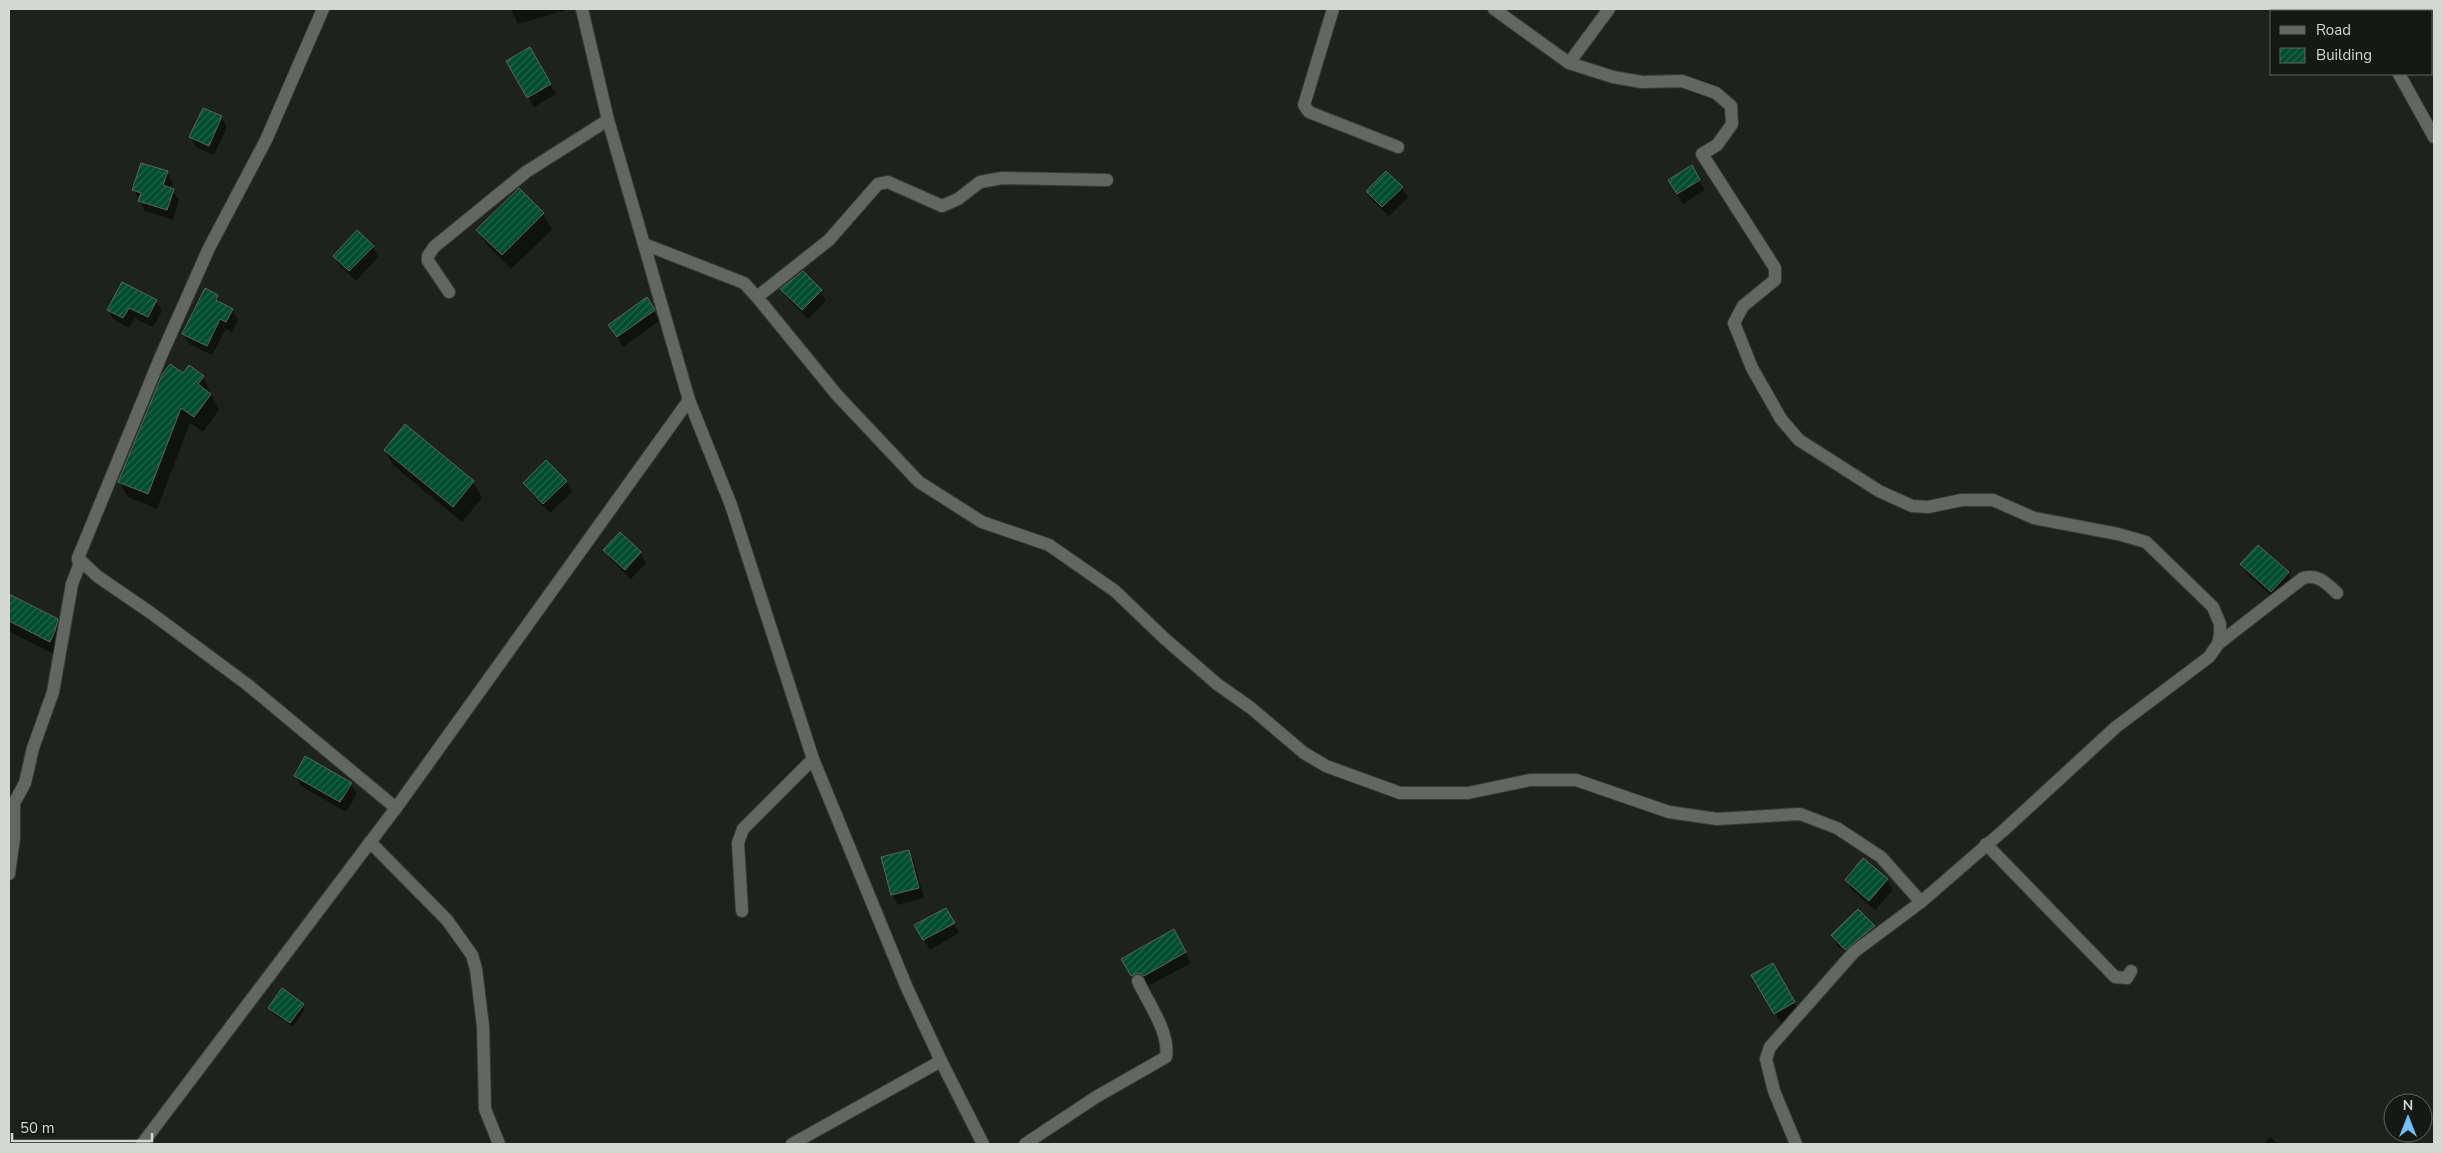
<svg xmlns="http://www.w3.org/2000/svg" width="2443" height="1153" viewBox="0 0 2443 1153" font-family="'Nunito Sans',sans-serif">
  <style>
    .shadow { fill: #0007 }
    .building { fill: url(#building-hatch); stroke: #5c645f }
    .lines { fill: none; stroke-linecap: round; stroke-linejoin: round }
    .street-casing { stroke: #393d38; stroke-width: 14 }
    .street { stroke: #636761; stroke-width: 12 }
  </style>
  <defs>
    <pattern id="building-hatch" width="6" height="6" patternUnits="userSpaceOnUse" patternTransform="scale(1.25)"><rect width="6" height="6" fill="#004d2d"/><path d="M-1 1l2-2M0 6l6-6M5 7l2-2" fill="none" stroke="#24664b"/></pattern>
  </defs>
  <rect width="100%" height="100%" fill="#1e221d"/>
  <g class="shadow">
    <polygon points="511,9 569,9 518,24"/>
    <polygon points="530,49 556,94 534,107 508,61"/>
    <polygon points="204,109 222,117 227,127 214,155 196,147 191,137"/>
    <polygon points="1691,167 1705,190 1683,204 1675,191"/>
    <polygon points="167,172 173,183 171,189 179,200 173,220 145,211 134,190"/>
    <polygon points="1402,187 1408,198 1389,216 1373,201 1368,191"/>
    <polygon points="519,190 543,214 552,230 511,269 487,245 478,230"/>
    <polygon points="373,247 378,257 356,281 340,266 334,256"/>
    <polygon points="782,289 820,291 826,301 808,319 788,299"/>
    <polygon points="217,296 223,305 232,310 238,320 232,332 226,329 212,355 189,344 184,334"/>
    <polygon points="647,299 659,321 623,347 610,325"/>
    <polygon points="156,301 162,311 153,327 135,318 129,328 114,320 108,310"/>
    <polygon points="183,375 203,377 219,410 203,432 190,423 157,509 128,497 119,482"/>
    <polygon points="406,426 473,482 482,498 462,522 394,466 385,451"/>
    <polygon points="566,482 572,492 550,513 530,493 524,483"/>
    <polygon points="620,534 640,553 646,563 631,579 611,560 605,550"/>
    <polygon points="2242,565 2288,573 2293,583 2277,601 2248,575"/>
    <polygon points="9,595 57,620 66,636 59,657 9,631"/>
    <polygon points="295,776 351,784 357,794 346,812 301,786"/>
    <polygon points="909,851 914,861 924,898 898,905 892,895 882,858"/>
    <polygon points="1887,879 1893,890 1875,910 1852,890 1846,880"/>
    <polygon points="946,909 959,933 930,950 916,926"/>
    <polygon points="1874,927 1879,937 1851,959 1838,946 1832,936"/>
    <polygon points="1173,931 1191,963 1150,985 1144,983 1138,986 1123,959"/>
    <polygon points="1772,965 1800,1013 1781,1024 1753,976"/>
    <polygon points="303,1005 305,1009 293,1027 272,1013 269,1008"/>
    <polygon points="2270,1137 2278,1144 2264,1144"/>
  </g>
  <g class="building">
    <polygon points="530,47 551,84 527,98 506,61"/>
    <polygon points="203,108 222,116 209,146 189,137"/>
    <polygon points="141,163 168,171 163,185 174,189 167,210 138,201 141,193 132,190"/>
    <polygon points="1692,165 1700,180 1677,194 1668,180"/>
    <polygon points="1386,171 1403,187 1382,207 1366,191"/>
    <polygon points="519,188 544,213 502,255 476,230"/>
    <polygon points="357,230 374,246 349,271 333,256"/>
    <polygon points="803,271 822,290 802,310 780,289"/>
    <polygon points="122,282 157,300 148,317 129,308 123,318 107,310"/>
    <polygon points="205,288 218,295 216,300 233,309 226,322 220,319 207,346 182,334"/>
    <polygon points="647,297 655,310 617,337 608,325"/>
    <polygon points="170,364 183,373 189,365 204,376 198,384 211,394 194,417 181,408 148,494 118,482 162,375"/>
    <polygon points="405,424 474,481 453,507 384,450"/>
    <polygon points="546,460 567,481 543,504 523,483"/>
    <polygon points="620,532 641,552 625,570 603,550"/>
    <polygon points="2258,545 2289,572 2271,592 2240,564"/>
    <polygon points="9,594 58,619 55,631 50,642 9,621"/>
    <polygon points="305,756 352,783 340,802 294,776"/>
    <polygon points="909,850 919,888 891,895 881,857"/>
    <polygon points="1863,858 1888,879 1869,901 1845,880"/>
    <polygon points="946,908 955,923 923,940 914,925"/>
    <polygon points="1858,909 1875,926 1845,950 1831,935"/>
    <polygon points="1174,929 1186,952 1144,976 1138,973 1131,976 1121,959"/>
    <polygon points="1773,963 1795,1002 1774,1014 1751,975"/>
    <polygon points="282,988 304,1004 290,1023 268,1008"/>
  </g>
  <g class="lines">
    <g class="street-casing">
      <g id="street">
        <polyline points="582,9 608,120 689,400 731,505 813,759 907,988 941,1061 983,1144"/>
        <polyline points="1333,9 1304,105 1309,112 1398,147"/>
        <polyline points="1494,9 1569,63 1613,77 1642,82 1682,81 1716,93 1731,106 1732,124 1717,145 1702,154 1775,268 1775,280 1743,306 1734,323 1752,368 1781,419 1799,440 1879,491 1912,506 1928,507 1962,500 1993,500 2034,518 2118,534 2146,542 2213,607 2220,624 2220,634 2218,644 2209,657 2116,727 2004,830 1921,902 1854,952 1770,1047 1766,1059 1774,1091 1796,1144"/>
        <polyline points="2409,11 2410,9"/>
        <polyline points="1569,63 1609,9"/>
        <polyline points="2399,74 2434,137"/>
        <polyline points="644,244 744,283 757,297 837,395 919,482 982,522 1049,545 1115,591 1164,638 1217,684 1251,708 1304,753 1326,766 1400,793 1468,793 1530,780 1576,780 1669,812 1717,819 1800,814 1837,828 1881,857 1921,902"/>
        <polyline points="449,292 428,261 428,256 434,247 526,172 608,120"/>
        <polyline points="757,297 829,240 878,184 888,182 942,206 958,199 980,182 1002,178 1107,180"/>
        <polyline points="78,558 161,356 209,248 266,140 323,9"/>
        <path d="M2218 644 2303 578C2319 574 2326 583 2337 593"/>
        <polyline points="370,842 447,920 472,955 476,969 483,1026 485,1109 499,1144"/>
        <polyline points="1986,844 2115,977 2127,978 2131,971"/>
        <polyline points="9,874 14,838 14,803 25,783 33,748 53,692 72,584 79,566 78,558 97,576 151,613 248,685 396,808"/>
        <polyline points="742,911 738,843 743,829 813,759"/>
        <polyline points="142,1144 396,808 689,400"/>
        <polyline points="792,1144 941,1061"/>
        <path d="M1025 1144 1096 1097 1166 1057C1170 1032 1148 1003 1138 981"/>
      </g>
    </g>
    <use href="#street" class="street"/>
  </g>
  <rect width="2443" height="1153" fill="none" stroke="#d4d7d4" stroke-width="20"/>
  <rect x="2270" y="10" width="162" height="65" fill="#151914" stroke="#616561"/>
  <rect x="2280" y="26" width="25" height="8" fill="#636761" stroke="#616561"/>
  <text x="2316" y="35" font-size="15" fill="#d4d7d4">Road</text>
  <rect x="2280" y="48" width="25" height="15" fill="url(#building-hatch)" stroke="#616561"/>
  <text x="2316" y="60" font-size="15" fill="#d4d7d4">Building</text>
  <g transform="translate(2408 1118)"><circle r="24" fill="#151914" stroke="#616561"/>
  <path d="M0-4L9 19L0 12L-9 19Z" fill="#75c0f6"/>
  <text y="-8" font-size="14" font-weight="bold" text-anchor="middle" fill="#d4d7d4">N</text>
  </g>
  <path d="M12 1133v8h140v-8" fill="none" stroke="#d4d7d4" stroke-width="2.5"/>
  <text x="20" y="1133" font-size="15" fill="#d4d7d4" stroke="#151914" stroke-width="4" paint-order="stroke">50 m</text>
</svg>
